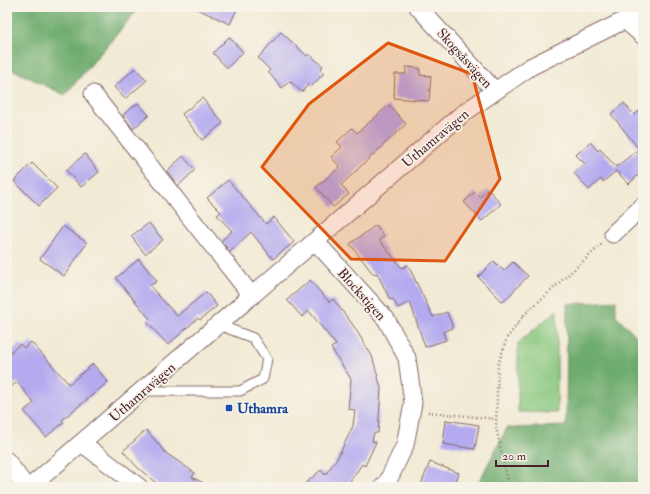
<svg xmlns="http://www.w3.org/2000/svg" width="650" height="494" viewBox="0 0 650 494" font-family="'IM FELL Double Pica',serif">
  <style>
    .green { fill: #89c77e; stroke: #6a7354 }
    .forest { fill: #6eac6d; stroke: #5c664c }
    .building { fill: #b4aaef }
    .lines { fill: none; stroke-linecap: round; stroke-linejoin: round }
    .service-casing { stroke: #846666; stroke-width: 11 }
    .minor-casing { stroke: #846666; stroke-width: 19 }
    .path { stroke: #846666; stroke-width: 2.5; stroke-dasharray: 1 3; stroke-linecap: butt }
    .service { stroke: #fff; stroke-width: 9 }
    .minor { stroke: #fff; stroke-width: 17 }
    .marked { fill: #e0560e; fill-opacity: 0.2; stroke: #e0560e; stroke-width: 3; stroke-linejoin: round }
    .transit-dot { fill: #1a4fb4; stroke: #f7f3e8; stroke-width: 1.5 }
    .labels { text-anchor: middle; stroke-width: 3.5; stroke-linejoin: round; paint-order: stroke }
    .street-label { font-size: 14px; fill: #4a1f2b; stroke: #f7f3e8 }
    .transit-label { font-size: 14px; font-weight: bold; fill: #164399; stroke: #f7f3e8; text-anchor: start }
  </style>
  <rect width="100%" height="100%" fill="#f7f3e8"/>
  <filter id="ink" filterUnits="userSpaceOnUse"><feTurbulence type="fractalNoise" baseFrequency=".025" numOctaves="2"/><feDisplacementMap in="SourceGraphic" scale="8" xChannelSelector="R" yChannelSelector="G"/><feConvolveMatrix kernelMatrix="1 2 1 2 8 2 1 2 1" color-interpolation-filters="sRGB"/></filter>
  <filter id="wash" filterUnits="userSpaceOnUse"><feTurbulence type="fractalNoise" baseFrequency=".012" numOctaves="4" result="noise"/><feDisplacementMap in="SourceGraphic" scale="16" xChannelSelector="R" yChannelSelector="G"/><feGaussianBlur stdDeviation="0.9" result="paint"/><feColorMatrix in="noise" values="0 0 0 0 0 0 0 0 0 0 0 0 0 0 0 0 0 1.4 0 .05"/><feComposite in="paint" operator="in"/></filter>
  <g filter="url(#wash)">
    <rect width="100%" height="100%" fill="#f1ead4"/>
    <polygon class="green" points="557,310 557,413 518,412 518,343"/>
    <g class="forest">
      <polygon points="7,7 140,7 65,95 7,67"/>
      <polygon points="616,301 616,315 643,343 643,487 476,487 507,428 566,426 567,304"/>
    </g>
    <g id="blocks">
      <g class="building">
        <polygon points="193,7 238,7 230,24"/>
        <polygon points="281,32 307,56 309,54 323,66 320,70 324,73 312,86 309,83 302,92 290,81 282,88 268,72 270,70 258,58"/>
        <polygon points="229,37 243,52 227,68 213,53"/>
        <polygon points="406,67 420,68 420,75 431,76 429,101 394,98 395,74 406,74"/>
        <polygon points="135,68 147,80 125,99 114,87"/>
        <polygon points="202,98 223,123 202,140 182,114"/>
        <polygon points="138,103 149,115 133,129 123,115"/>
        <polygon points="624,103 634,115 643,108 643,170 629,184 616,171 603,182 601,179 589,190 574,173 585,164 576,155 590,142 598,151 600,149 616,167 639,149 611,114"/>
        <polygon points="389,105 406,124 341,185 349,194 333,207 316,187 340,167 331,157 342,147 337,142 352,128 357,133"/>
        <polygon points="85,154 99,172 81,187 66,170"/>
        <polygon points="183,156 195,170 178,186 167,171"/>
        <polygon points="32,163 57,188 39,206 14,181"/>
        <polygon points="228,180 266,224 274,217 294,242 273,259 251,232 230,252 221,241 232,231 217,215 221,212 207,198"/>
        <polygon points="488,189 501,204 482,221 464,202 475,192 480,197"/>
        <polygon points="149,223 163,240 145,254 131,236"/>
        <polygon points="376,225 384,236 379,240 402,268 408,265 433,317 447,312 453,328 443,332 446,340 425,347 410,302 398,308 393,299 390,300 377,273 374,275 350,244"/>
        <polygon points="63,226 87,243 64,276 40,259"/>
        <polygon points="139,259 157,281 150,286 177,316 206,292 217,306 200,320 198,318 168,345 147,322 150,319 116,278"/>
        <polygon points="494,261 504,271 513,262 528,276 503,302 478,277"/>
        <polygon points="310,280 329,302 333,299 353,325 372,356 381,388 378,433 374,433 372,441 376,442 365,466 362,464 346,487 301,487 321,470 325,475 338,457 353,426 355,410 348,409 351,379 331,348 336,345 309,311 302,317 287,300"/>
        <polygon points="31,342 69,384 93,364 108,382 62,420 64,422 46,437 24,411 34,403 17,382 7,390 7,355 20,344 24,348"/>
        <polygon points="446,420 479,425 475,449 443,444"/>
        <polygon points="146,430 166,453 195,473 192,477 211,487 161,487 138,468 123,451"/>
        <polygon points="430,462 459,473 454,487 420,487"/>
      </g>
    </g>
  </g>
  <g filter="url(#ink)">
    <use href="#blocks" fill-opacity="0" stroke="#846666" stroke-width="1"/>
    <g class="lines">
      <g class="service-casing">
        <polyline id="service" points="143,391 240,391 263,379 267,359 253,338 219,325"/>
      </g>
      <g class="minor-casing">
        <g id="minor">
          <polyline points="418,7 495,91"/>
          <polyline points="625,20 643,36"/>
          <polyline points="93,94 252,296"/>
          <polyline points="613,234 643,206"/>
          <polyline points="315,241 386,319 407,358 413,403 405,445 387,483 383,487"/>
          <polyline points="82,443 139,487"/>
          <polyline points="7,461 26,487"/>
          <polyline points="30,487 461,115 530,67 625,20 635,7"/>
        </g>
      </g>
      <g class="path">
        <polyline points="428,412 496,419"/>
        <polyline points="509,487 496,427 498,365 507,338 524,315 602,244"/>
      </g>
      <use href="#service" class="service"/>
      <use href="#minor" class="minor"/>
    </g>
  </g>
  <path class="marked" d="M388 43 472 74 500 179 445 261 351 259 262 167 309 104Z"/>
  <rect class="transit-dot" x="225" y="404" width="8" height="8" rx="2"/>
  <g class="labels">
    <g class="street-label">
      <text transform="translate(465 58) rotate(48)" y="5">Skogsåsvägen</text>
      <text transform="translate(435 138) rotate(-40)" y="5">Uthamravägen</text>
      <text transform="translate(362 294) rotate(48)" y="5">Blockstigen</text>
      <text transform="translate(142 392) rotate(-41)" y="5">Uthamravägen</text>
    </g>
    <g class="transit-label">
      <text x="237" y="413">Uthamra</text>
    </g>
  </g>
  <rect width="650" height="494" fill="none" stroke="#f7f3e8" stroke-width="24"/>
  <path d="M496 460v6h52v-6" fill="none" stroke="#4a1f2b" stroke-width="2"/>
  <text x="502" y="460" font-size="12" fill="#4a1f2b" stroke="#f7f3e8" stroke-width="3" paint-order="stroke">20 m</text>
</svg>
